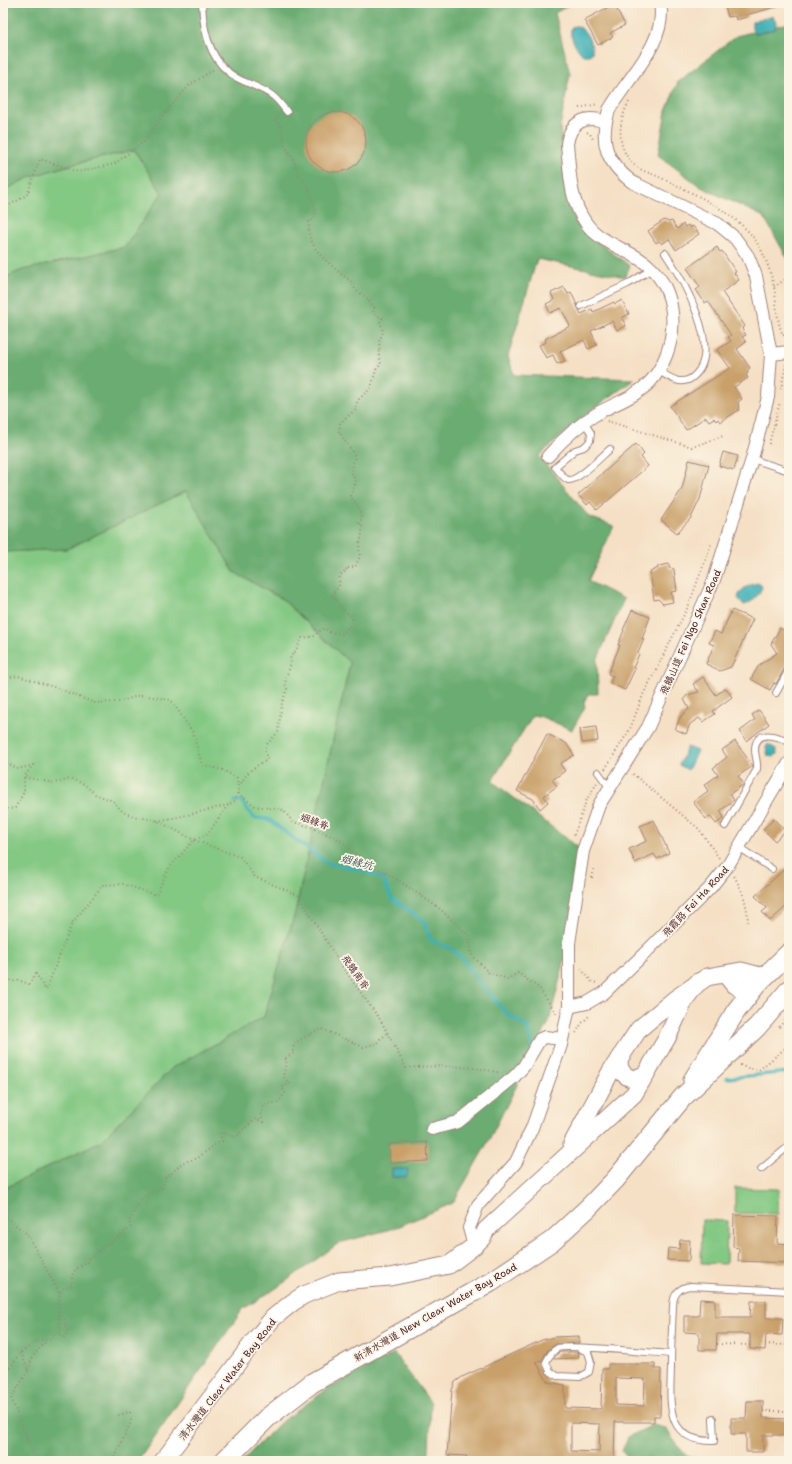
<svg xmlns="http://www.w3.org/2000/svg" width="792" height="1464" viewBox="0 0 792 1464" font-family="'Shantell Sans','LXGW WenKai TC',sans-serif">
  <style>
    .green { fill: #83c883; stroke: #667457 }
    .forest { fill: #6aac71; stroke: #5a664e }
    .water { fill: #3fb0b6; stroke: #446870 }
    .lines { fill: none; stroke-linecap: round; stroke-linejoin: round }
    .stream { stroke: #3fb0b6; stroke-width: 3.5 }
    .building { fill: #c9a06b; fill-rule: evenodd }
    .lane-casing { stroke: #a08078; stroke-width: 8 }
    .street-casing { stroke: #a08078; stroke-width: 14 }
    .secondary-casing { stroke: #a08078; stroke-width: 19 }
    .primary-casing { stroke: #a08078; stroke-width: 21 }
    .path { stroke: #a08078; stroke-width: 2; stroke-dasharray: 1 3; stroke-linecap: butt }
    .lane { stroke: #fff; stroke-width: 6 }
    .street { stroke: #fff; stroke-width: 12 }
    .secondary { stroke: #fff; stroke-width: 17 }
    .primary { stroke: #fff; stroke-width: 19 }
    .labels { text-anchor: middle; stroke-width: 3.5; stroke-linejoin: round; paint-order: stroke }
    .street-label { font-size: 10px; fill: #4a1f2b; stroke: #fcf5e5 }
    .water-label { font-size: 11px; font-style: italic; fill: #465963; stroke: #fcf5e5 }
  </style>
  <rect width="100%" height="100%" fill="#fcf5e5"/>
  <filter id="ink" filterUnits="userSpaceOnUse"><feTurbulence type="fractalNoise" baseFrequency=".025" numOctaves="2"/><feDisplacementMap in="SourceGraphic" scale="8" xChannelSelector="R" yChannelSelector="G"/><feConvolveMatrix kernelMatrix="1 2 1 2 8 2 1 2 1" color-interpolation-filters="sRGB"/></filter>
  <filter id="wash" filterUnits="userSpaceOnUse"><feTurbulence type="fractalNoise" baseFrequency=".012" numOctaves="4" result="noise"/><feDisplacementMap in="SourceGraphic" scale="16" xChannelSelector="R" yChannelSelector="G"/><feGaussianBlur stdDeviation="0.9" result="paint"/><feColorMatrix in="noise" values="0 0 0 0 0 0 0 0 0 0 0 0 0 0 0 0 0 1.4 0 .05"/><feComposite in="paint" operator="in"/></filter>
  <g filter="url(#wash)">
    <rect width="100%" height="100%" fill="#f5e0c5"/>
    <g class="green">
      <polygon points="134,150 162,193 125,247 23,270 3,278 3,191 30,177 70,165"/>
      <polygon points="186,491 234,572 282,599 350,663 295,913 264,1017 172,1068 101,1141 3,1189 3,552 67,549"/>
      <polygon points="735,1188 779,1189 778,1214 735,1213"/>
      <polygon points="702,1220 727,1221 726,1264 701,1263"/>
    </g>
    <g class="forest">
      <polygon points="3,3 572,3 555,13 570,74 560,127 567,203 580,229 630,266 625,277 537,259 508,356 514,375 635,379 589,412 539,456 589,517 614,526 588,581 624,599 597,660 598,694 588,694 584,702 585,707 572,730 542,717 533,715 492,781 583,851 569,943 549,1022 488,1142 453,1203 395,1228 339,1243 278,1287 243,1309 138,1461 3,1461 3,1189 101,1141 172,1068 264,1017 295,913 350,663 282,599 234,572 186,491 67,549 3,552 3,278 23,270 125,247 162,193 134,150 70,165 30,177 3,191"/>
      <polygon points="789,23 789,261 764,217 701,187 658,155 666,111 678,82 736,36"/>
      <polygon points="394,1353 431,1403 429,1452 425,1461 242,1461 282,1421 326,1390"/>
      <path d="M653 1425 666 1428C671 1437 677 1446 684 1453 698 1464 756 1461 776 1461H636L639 1459 629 1460 622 1451 628 1437Z"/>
    </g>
    <g class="water">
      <polygon points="772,16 776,22 775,29 755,34 752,29 752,22"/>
      <path d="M574 26H577C585 28 594 45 592 53L589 55H583C577 49 569 37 571 29Z"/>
      <path d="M758 583 762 586C762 592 751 604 744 605L738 598C740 589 748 585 758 583Z"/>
      <polygon points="768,744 776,749 777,754 774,757 768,756 766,747"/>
      <polygon points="687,747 697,751 688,770 679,765"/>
      <polygon points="392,1169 408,1169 407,1177 392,1177"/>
    </g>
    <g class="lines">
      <g class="stream">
        <polyline points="235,801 241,801 254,818 268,819 327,863 362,870 383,879 392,899 423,920 431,940 452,949 462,958 481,984 507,1014 527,1027 532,1047"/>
        <polyline points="727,1078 789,1072"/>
      </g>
    </g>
    <g id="blocks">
      <g class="building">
        <polygon points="731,3 778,3 779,6 746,15 747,17 736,20 735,16 728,17 725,7 732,5"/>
        <polygon points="614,4 625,25 610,33 613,37 598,45 584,20"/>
        <circle cx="336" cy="142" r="30"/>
        <polygon points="664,220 669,222 672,221 677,229 683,224 685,227 688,225 690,228 693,226 699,234 676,250 669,239 662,244 659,241 656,243 648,231"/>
        <polygon points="717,247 720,252 722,251 736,272 734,273 739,280 722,292 745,326 742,329 746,335 742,337 746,342 737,349 750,368 747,371 748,373 746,375 748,378 734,387 742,399 738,402 739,410 720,422 718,419 716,421 714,418 709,421 706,417 686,430 670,406 730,368 717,350 731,341 728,337 731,335 708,301 705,303 696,290 700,287 687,268"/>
        <polygon points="564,287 568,294 571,292 581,314 592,309 593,312 614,302 615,304 622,300 629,314 622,318 626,326 617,330 612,321 591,331 597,345 588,349 584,340 560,351 565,361 557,364 553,355 546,358 539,345 546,342 545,339 570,326 561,308 550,313 546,304 554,300 551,293"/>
        <polygon points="636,444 644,454 641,457 648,466 597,510 590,502 587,505 578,495"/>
        <polygon points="723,452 738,456 734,470 719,466"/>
        <polygon points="689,460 709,465 700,499 691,518 677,533 661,520 682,489"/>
        <polygon points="669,564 669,568 674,569 677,591 671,592 673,602 663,604 658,599 654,600 650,572 658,568 658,566"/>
        <polygon points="632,610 650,617 642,639 644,639 638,653 639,654 633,668 635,669 625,690 610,683 613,676 608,674 620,645 618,645 624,630 623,630"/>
        <polygon points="732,610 753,619 731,667 720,671 706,664 714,645 709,643 715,631 721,634"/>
        <polygon points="780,628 789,633 786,638 789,640 789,666 785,667 776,684 774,683 770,690 751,679 759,665 777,653 771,644"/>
        <polygon points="703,677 716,695 726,688 732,697 713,711 715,714 703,722 699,718 690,724 686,734 675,729 681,716 689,709 684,699 687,695 699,692 693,684"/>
        <polygon points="759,710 769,724 746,741 740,731 755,720 752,715"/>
        <polygon points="596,727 598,741 582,743 580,729"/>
        <polygon points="547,734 566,743 574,755 560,764 565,771 552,780 557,786 544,796 548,802 540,809 533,799 517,791"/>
        <polygon points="735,741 753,766 738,776 744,784 730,794 734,800 720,811 724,818 716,824 710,816 706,819 693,802 708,791 704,785 718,775 713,768 727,757 722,750"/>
        <polygon points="774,819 785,831 775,841 763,829"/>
        <polygon points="654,820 669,853 657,859 654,854 635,863 629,849 647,841 640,826"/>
        <polygon points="789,865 789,904 770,921 762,912 767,908 755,896"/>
        <polygon points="427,1142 428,1161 390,1163 389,1144"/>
        <polygon points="734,1215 778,1216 777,1243 789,1244 789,1263 738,1261 739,1248 733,1247"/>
        <polygon points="680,1240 690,1240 689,1261 667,1260 668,1248 679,1249"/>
        <polygon points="700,1299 715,1300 715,1317 750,1317 751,1301 766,1301 766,1318 783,1318 782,1335 766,1334 765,1350 750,1349 750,1334 717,1334 716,1350 699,1350 699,1333 684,1332 684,1316 699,1316"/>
        <path d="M579 1336V1343L556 1344 547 1351 542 1361 536 1362 548 1382 565 1385V1408L601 1409 602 1369H608V1364H655V1369H661L660 1416H654V1422H615L614 1461H466L467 1456 447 1455 452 1390 455 1382 462 1377 542 1340 554 1337ZM616 1378 645 1379 644 1406 616 1405ZM571 1423 600 1424 599 1452 571 1451Z"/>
        <polygon points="559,1352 576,1352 579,1353 578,1358 553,1359"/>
        <polygon points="747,1401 763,1401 763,1418 789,1419 789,1435 763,1435 763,1452 746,1452 746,1434 731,1434 731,1418 746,1418"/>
      </g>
    </g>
  </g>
  <g filter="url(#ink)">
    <use href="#blocks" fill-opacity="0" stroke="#a08078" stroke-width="1"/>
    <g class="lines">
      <g class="lane-casing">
        <g id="lane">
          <path d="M202 3C203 31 210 63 237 78 248 84 262 88 273 96 278 100 283 107 287 112"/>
          <polyline points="581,306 628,284 652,269"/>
          <path d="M659 371C670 378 682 387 694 376 724 350 682 278 665 253"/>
          <path d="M584 422 591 433 590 441 584 447 575 450 555 467C559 471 563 478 568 480 577 482 603 455 610 449"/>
          <polyline points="752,459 786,470 789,469"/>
          <polyline points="776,693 789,670"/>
          <polyline points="598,772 609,787"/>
          <path d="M725 826 757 769C758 761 755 757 755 750 755 728 778 736 789 742"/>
          <polyline points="740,848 772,869"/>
          <polyline points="761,1169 789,1146"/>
          <path d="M579 1348 588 1352 591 1362 589 1372 580 1377 557 1376 550 1371 546 1362C549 1356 552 1351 558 1348 566 1344 655 1353 671 1354"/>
          <path d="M713 1419 714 1441C665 1442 670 1404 671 1368 671 1347 672 1327 673 1306 673 1295 679 1287 691 1286L789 1291"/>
        </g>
      </g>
      <g class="street-casing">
        <g id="street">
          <polyline points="771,354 789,352"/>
          <path d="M548 456C563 439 579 424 598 413 616 403 635 397 650 382 677 352 682 299 652 269 633 249 602 246 586 223 569 200 570 171 567 144 570 123 585 114 605 122"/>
          <polyline points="569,1007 587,1003 604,993 646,952 710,888 727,867 789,763"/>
          <polyline points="432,1129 458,1122 514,1077 524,1066 540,1039 545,1037 562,1039"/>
          <path d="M474 1246 469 1228 478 1205 516 1162 532 1128 561 1045 569 1007V943L583 851 599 805 648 727 714 580 752 459 768 397 771 354 756 276 748 256 735 238 718 224 632 182C606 162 599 142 609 110 627 78 668 42 660 3"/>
        </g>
      </g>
      <g class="secondary-casing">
        <g id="secondary">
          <polyline points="726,975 734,985 751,993"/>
          <path d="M620 1057C617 1069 623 1077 635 1079L646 1074"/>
          <polyline points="572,1144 611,1071 639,1029 675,999 707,977 741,971 764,977"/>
          <polyline points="163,1461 255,1340 273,1318 293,1302 304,1295 339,1281 390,1277 449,1265 474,1246 482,1238 486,1230 634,1094 667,1038 685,999 698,982"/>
        </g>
      </g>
      <g class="primary-casing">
        <g id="primary">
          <polyline points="693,1080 736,1011 757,984 789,953"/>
          <polyline points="224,1461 267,1418 312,1383 491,1282 552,1241 588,1208 615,1180 683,1097 757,1027 789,990"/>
        </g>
      </g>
      <g class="path">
        <path d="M629 102C617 123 616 151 637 167 642 171 650 173 657 176 688 191 731 209 753 237 764 252 770 269 774 287 777 303 776 320 783 335L789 336"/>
        <polyline points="579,108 598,104"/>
        <polyline points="587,132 590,134 593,139"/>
        <polyline points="3,209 27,195 40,159 78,172 114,164 145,141 163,115 190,85 214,69"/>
        <polyline points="774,287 789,277"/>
        <polyline points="781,389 786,364"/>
        <polyline points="607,421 692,447 723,436"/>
        <polyline points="769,444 780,402"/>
        <polyline points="3,678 18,676 57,688 94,703 118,702 141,695 171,700 193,733 202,765 223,770 237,778 239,794 255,806 283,810 293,822 311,827 340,840 367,863 395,878 439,908 469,936 471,954 489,973 508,979 518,973 539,988 556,1013"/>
        <path d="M3 761 18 769 33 765 24 777 54 783 71 779 84 784 95 794 113 801 123 812 133 816 158 821 194 840 240 857 255 877 298 895 341 965 381 1021 406 1068C441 1065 467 1065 501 1073"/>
        <polyline points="605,769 630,729 643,695 688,607 712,542"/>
        <polyline points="633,774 699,829 719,858"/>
        <polyline points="3,810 15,808 24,792 24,777"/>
        <polyline points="157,821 183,816 228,805"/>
        <polyline points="574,835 587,799 597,783"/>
        <path d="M734 876C743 891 747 904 748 922"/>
        <polyline points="592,878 594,867"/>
        <path d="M3 966 12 982 18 980 29 984 36 974 46 990 72 923 103 885 123 884 156 895 169 868 194 840 208 834 228 805 235 801C239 788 242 776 254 768 258 764 263 763 267 760L265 750 267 744 278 732 282 703 287 689C281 677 294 668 290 657L295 652 302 638 315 636 318 632 325 628 330 632 342 634 352 624V616L342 609 332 594 339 586 340 575 347 570 346 568 355 567 360 556C357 545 364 536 362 524H358L362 519 359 508 350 496 356 482 351 472 355 456 339 432 340 423 355 410 358 400 371 388 376 370 381 364 378 352 380 351 379 342 383 332 380 321 382 318 373 313 374 308 372 307C368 296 363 296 356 290 353 287 353 283 349 280 331 265 305 248 309 222H311L316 212 308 186 298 175 294 160 285 146 281 127 275 119 279 116"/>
        <polyline points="581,969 592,982 598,983"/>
        <polyline points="779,1027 789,1016"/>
        <polyline points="576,1033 582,1023 590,1015"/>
        <polyline points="740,1065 747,1068 759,1070 788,1046 784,1021"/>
        <polyline points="3,1215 27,1234 60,1294"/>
        <polyline points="59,1318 60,1332"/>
        <polyline points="3,1341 8,1370 21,1352 28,1371 11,1398 36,1461"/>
        <polyline points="717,1344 750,1345"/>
        <polyline points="765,1344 789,1345"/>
        <path d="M21 1352 39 1340 52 1339V1336L57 1332 64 1337 68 1333 64 1319 59 1318C59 1305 55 1288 72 1285 70 1270 78 1268 89 1261V1258L131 1227 129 1221C139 1203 140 1194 162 1188L165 1181 164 1178 172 1173 182 1163 198 1158 214 1145 222 1141 220 1133H226L233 1137 239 1135 241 1131 256 1119 263 1122 261 1115 264 1105 279 1102 285 1093 282 1087 290 1084 283 1076 287 1060 284 1059 294 1053 293 1051 294 1043C302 1040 315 1030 322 1029L363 1047 378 1043 380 1039 387 1034"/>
        <polyline points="28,1370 33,1356 46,1341"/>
        <polyline points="763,1411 789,1411"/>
        <polyline points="113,1461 131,1422 130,1412 118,1415"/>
      </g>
      <use href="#lane" class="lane"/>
      <use href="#street" class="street"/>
      <use href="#secondary" class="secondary"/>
      <use href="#primary" class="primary"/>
    </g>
  </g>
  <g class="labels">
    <g class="street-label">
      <text transform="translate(690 632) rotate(-66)" y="4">飛鵝山道 Fei Ngo Shan Road</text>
      <text transform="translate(315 821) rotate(20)" y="4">姻緣脊</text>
      <text transform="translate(695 901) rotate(-47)" y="4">飛霞路 Fei Ha Road</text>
      <text transform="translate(356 972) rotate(55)" y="4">飛鵝南脊</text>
      <text transform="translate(435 1312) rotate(-30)" y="4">新清水灣道 New Clear Water Bay Road</text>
      <text transform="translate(227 1379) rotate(-52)" y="4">清水灣道 Clear Water Bay Road</text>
    </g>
    <g class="water-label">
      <text transform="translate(357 862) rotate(15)" y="4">姻緣坑</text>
    </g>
  </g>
  <rect width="792" height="1464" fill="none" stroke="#fcf5e5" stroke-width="16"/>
</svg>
